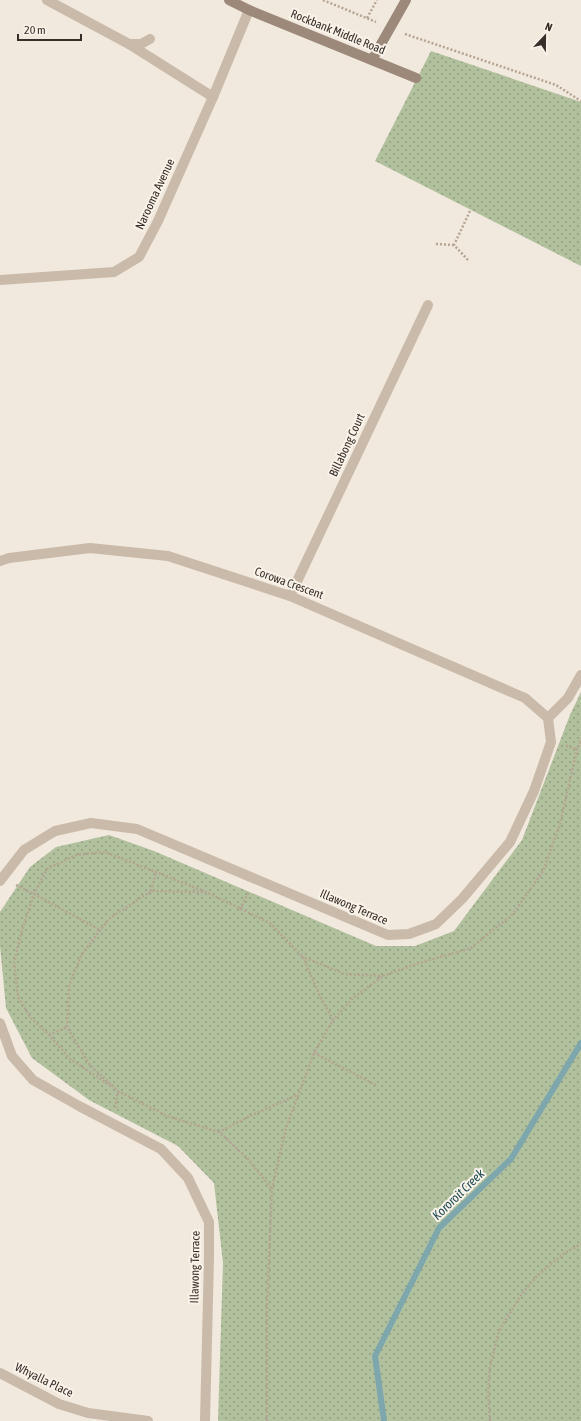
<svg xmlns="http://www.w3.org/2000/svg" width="581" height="1421" viewBox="0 0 581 1421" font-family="'Asap Condensed',sans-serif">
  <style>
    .park { fill: url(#park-dots) }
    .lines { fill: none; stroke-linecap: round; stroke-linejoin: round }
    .stream { stroke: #7da7ad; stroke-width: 6 }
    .path { stroke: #b5a493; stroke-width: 2.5; stroke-dasharray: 2 2; stroke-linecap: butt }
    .lane { stroke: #c9baa9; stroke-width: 10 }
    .street { stroke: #c9baa9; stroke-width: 10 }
    .secondary { stroke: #9c897a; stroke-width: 10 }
    .labels { text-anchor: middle; stroke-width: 4; stroke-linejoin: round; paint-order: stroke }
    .street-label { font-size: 12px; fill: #362e29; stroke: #f9f3e9 }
    .water-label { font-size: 13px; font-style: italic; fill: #204e56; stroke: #f9f3e9 }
  </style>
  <defs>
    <pattern id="park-dots" width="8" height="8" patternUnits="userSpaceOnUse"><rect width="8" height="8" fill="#b1c09d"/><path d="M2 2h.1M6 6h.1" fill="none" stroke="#919c80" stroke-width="1.8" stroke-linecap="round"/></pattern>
  </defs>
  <rect width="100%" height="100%" fill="#f1e9dd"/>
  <g class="park">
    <polygon points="431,51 581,102 581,266 375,161"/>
    <polygon points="581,692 581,1421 218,1421 223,1263 214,1183 178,1146 89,1100 32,1058 6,1008 0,946 0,912 30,867 56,847 109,835 154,851 376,946 415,946 454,931 522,840 570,715"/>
  </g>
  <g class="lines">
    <polyline class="stream" points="384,1421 375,1356 439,1228 511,1159 581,1043"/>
    <g class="path">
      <polyline points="323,0 376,22"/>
      <polyline points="367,18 377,0"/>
      <polyline points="405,34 556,85 581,101"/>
      <polyline points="436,244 454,245"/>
      <polyline points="468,260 454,245 470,211"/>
      <polyline points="566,746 577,749"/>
      <polyline points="16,885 34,894 100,930"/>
      <polyline points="151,891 156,872"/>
      <polyline points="240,909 248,893"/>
      <polyline points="333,1020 319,994 303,957 345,974 383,976"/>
      <polyline points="49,1035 67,1027"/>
      <polyline points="314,1053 378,1086"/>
      <polyline points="111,1086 70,1059 49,1035 30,1017 18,997 14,963 22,930 34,894 47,869 76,855 105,852 204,891"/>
      <polyline points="115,1108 118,1091"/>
      <polyline points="219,1132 167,1116 118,1091 89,1064 67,1027 69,985 82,954 109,919 151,891 206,892 270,923 303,957"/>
      <polyline points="271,1188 247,1158 219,1132 252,1115 297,1095"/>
      <polyline points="267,1421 267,1306 272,1188 286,1128 314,1053 333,1020 353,998 383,976 416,964 471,948 513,914 543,871 560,824 577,749 581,739"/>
      <polyline points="490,1421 488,1392 490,1367 499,1331 521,1295 536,1277 563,1254 581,1244"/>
    </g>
    <polyline class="lane" points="129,44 213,97"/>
    <g class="street">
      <polyline points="47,0 129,44 141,44 150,39"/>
      <polyline points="0,280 114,272 139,257 158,221 213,97 249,10"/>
      <polyline points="0,561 9,558 90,548 168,556 290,596 525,698 548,718"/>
      <polyline points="290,596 428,305"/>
      <polyline points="0,881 24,850 55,831 91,823 137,829 388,935 409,934 436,924 462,899 510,842 534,791 551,742 548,718 568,698 581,675"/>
      <polyline points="0,1023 12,1056 33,1080 79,1106 161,1149 188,1178 209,1222 209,1258 205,1421"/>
      <polyline points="0,1373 59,1404 88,1413 148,1421"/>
    </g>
    <g class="secondary">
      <polyline points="229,0 249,10 416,78"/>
      <polyline points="372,60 406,0"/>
    </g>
  </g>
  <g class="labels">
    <g class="street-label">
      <text transform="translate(338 32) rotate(22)" y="4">Rockbank Middle Road</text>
      <text transform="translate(155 194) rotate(-65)" y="4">Narooma Avenue</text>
      <text transform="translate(347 445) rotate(-65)" y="4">Billabong Court</text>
      <text transform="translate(289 583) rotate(20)" y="4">Corowa Crescent</text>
      <text transform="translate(354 907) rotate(23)" y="4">Illawong Terrace</text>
      <text transform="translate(195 1267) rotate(-89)" y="4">Illawong Terrace</text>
      <text transform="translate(44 1380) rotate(26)" y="4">Whyalla Place</text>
    </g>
    <g class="water-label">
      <text transform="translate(458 1194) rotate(-44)" y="5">Kororoit Creek</text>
    </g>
  </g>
  <g transform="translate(545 36) rotate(22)" stroke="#f9f3e9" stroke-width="3" paint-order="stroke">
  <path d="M0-3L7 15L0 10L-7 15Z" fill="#362e29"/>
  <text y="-6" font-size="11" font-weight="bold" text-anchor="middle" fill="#362e29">N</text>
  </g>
  <path d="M18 34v6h63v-6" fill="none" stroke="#362e29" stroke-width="2"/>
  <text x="24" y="34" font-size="12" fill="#362e29" stroke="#f9f3e9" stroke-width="3" paint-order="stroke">20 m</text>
</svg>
